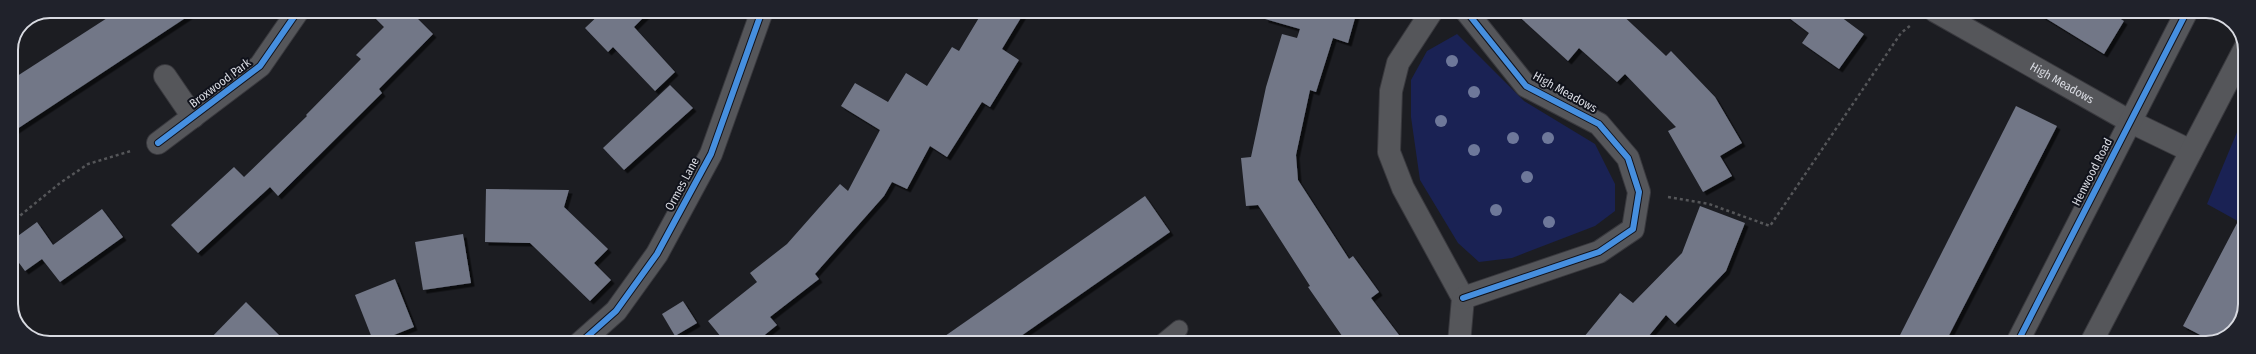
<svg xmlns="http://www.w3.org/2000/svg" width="2256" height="354" viewBox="0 0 2256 354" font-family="'Fira Sans Condensed',sans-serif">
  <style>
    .green { fill: #1a2254 }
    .building { fill: #727787; filter: url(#shadow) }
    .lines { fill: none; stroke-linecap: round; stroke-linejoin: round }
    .service-casing { stroke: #39393e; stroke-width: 19 }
    .minor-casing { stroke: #39393e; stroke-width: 24 }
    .secondary-casing { stroke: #39393e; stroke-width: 24 }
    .path { stroke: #555659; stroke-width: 2.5; stroke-dasharray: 3 3; stroke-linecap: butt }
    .service { stroke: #55565a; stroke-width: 17 }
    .minor { stroke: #55565a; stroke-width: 22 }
    .secondary { stroke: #55565a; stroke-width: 22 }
    .cycleway-casing { stroke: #10121b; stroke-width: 8 }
    .cycleway { stroke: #468fdf; stroke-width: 6 }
    .tree { fill: #6e789a }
    .labels { text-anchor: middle; stroke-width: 4; stroke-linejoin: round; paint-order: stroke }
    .street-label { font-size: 12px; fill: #d8dae1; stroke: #10121b }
    .rim { fill: none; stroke: #d8dae1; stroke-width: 2 }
  </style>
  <defs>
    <filter id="shadow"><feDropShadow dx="3.5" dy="3.5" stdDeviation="0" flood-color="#0009"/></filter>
  </defs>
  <rect width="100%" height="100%" fill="#1c1d22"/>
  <g class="green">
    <polygon points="1457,34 1524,101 1595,144 1615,184 1615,211 1595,226 1512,258 1479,262 1458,243 1420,180 1411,117 1411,80 1427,51"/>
    <polygon points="2245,113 2245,225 2207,204"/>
  </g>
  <g class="building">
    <polygon points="118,11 196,11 11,133 11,80"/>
    <polygon points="368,11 410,11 433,34 379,89 382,93 278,196 270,187 198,253 171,225 234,167 244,177 307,116 306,115 361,59 356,55 384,27"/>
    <polygon points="603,11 650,11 634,27 675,72 655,91 613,47 608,52 585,28"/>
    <polygon points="983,11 1025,11 1002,49 1019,60 990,107 982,102 947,157 930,146 907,189 892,182 884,196 815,274 819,279 770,317 777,325 755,343 726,343 708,321 757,282 750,273 787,244 840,184 848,191 880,130 841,106 855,83 888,102 906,73 927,86 952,47 959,51"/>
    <polygon points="1266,11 1357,11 1348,43 1333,38 1316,92 1310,90 1296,155 1298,180 1349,259 1353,256 1379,292 1371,298 1405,343 1347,343 1308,287 1310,286 1258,205 1246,206 1241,158 1251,157 1266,87 1282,34 1297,38 1300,29 1265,19"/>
    <polygon points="1513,11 1618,11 1666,56 1671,51 1715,97 1742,143 1720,156 1732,176 1703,192 1668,131 1676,127 1625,74 1617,82 1579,48 1568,61"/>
    <polygon points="1780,11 1833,11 1864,34 1839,69 1802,43 1809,33"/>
    <polygon points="2034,11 2108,11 2124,21 2104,54"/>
    <polygon points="670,85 693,108 624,170 603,148"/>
    <polygon points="2016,106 2057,126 1945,343 1896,343"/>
    <polygon points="486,189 569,190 564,207 608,249 594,263 611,280 590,301 530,243 485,242"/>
    <polygon points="1145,196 1170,232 1011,343 935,343"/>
    <polygon points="1700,206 1745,223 1726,271 1675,324 1666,315 1643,343 1579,343 1620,293 1633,303 1682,253"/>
    <polygon points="2245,208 2245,309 2232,334 2212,341 2183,326"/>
    <polygon points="102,209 123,237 60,282 42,259 25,271 11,252 11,241 37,222 53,245"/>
    <polygon points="463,234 471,283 423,290 415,242"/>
    <polygon points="395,279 414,327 374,343 355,295"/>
    <polygon points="683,301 697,323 675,336 662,314"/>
    <polygon points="246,302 287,343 206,343"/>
  </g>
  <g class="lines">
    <g class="service-casing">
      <polyline id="service" points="1162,343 1179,329"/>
    </g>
    <g class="minor-casing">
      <g id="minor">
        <polyline points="1432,11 1398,63 1391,91 1389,152 1403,188 1463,298 1459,343"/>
        <path id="s1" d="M1935 11 2131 122 2191 151"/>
        <polyline points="165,76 193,117"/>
        <polyline points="158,143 260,66 298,11"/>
        <polyline points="1463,298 1599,252 1633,229 1639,192 1628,158 1599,124 1526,86 1466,11"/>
        <polyline points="580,343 616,311 657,254 711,154 762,11"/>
        <polyline points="2017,343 2187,11"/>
      </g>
    </g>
    <g class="secondary-casing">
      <polyline id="secondary" points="2091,343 2245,48"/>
    </g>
    <g class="path">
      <polyline points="1668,197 1709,204 1770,226 1901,33 1911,25"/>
      <polyline points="11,223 60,183 88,164 131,151"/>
    </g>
    <use href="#service" class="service"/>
    <use href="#minor" class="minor"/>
    <use href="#secondary" class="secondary"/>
    <g class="cycleway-casing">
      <g id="cycleway">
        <polyline points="158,143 260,66 298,11"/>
        <polyline points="1463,298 1599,252 1633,229 1639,192 1628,158 1599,124 1526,86 1466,11"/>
        <polyline points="580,343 616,311 657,254 711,154 762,11"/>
        <polyline points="2017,343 2187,11"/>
      </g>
    </g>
    <use href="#cycleway" class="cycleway"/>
  </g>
  <g class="tree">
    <circle cx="1452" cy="61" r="6"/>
    <circle cx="1474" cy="92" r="6"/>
    <circle cx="1441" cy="121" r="6"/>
    <circle cx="1513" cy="138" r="6"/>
    <circle cx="1548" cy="138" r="6"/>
    <circle cx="1474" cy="150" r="6"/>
    <circle cx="1527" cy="177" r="6"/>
    <circle cx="1496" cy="210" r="6"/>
    <circle cx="1549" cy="222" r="6"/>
  </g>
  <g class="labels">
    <g class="street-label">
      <text transform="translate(220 83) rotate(-37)" y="4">Broxwood Park</text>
      <text dy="4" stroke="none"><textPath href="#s1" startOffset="146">High Meadows</textPath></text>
      <text transform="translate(1565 92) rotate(29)" y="4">High Meadows</text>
      <text transform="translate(2092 172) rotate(-63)" y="4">Henwood Road</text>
      <text transform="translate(682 184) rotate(-62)" y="4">Ormes Lane</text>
    </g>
  </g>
  <path d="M0 0H2256V354H0ZM50 18H2206A32 32 0 0 1 2238 50V304A32 32 0 0 1 2206 336H50A32 32 0 0 1 18 304V50A32 32 0 0 1 50 18Z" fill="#20222b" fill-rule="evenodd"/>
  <path class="rim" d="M50 18H2206A32 32 0 0 1 2238 50V304A32 32 0 0 1 2206 336H50A32 32 0 0 1 18 304V50A32 32 0 0 1 50 18Z"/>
</svg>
